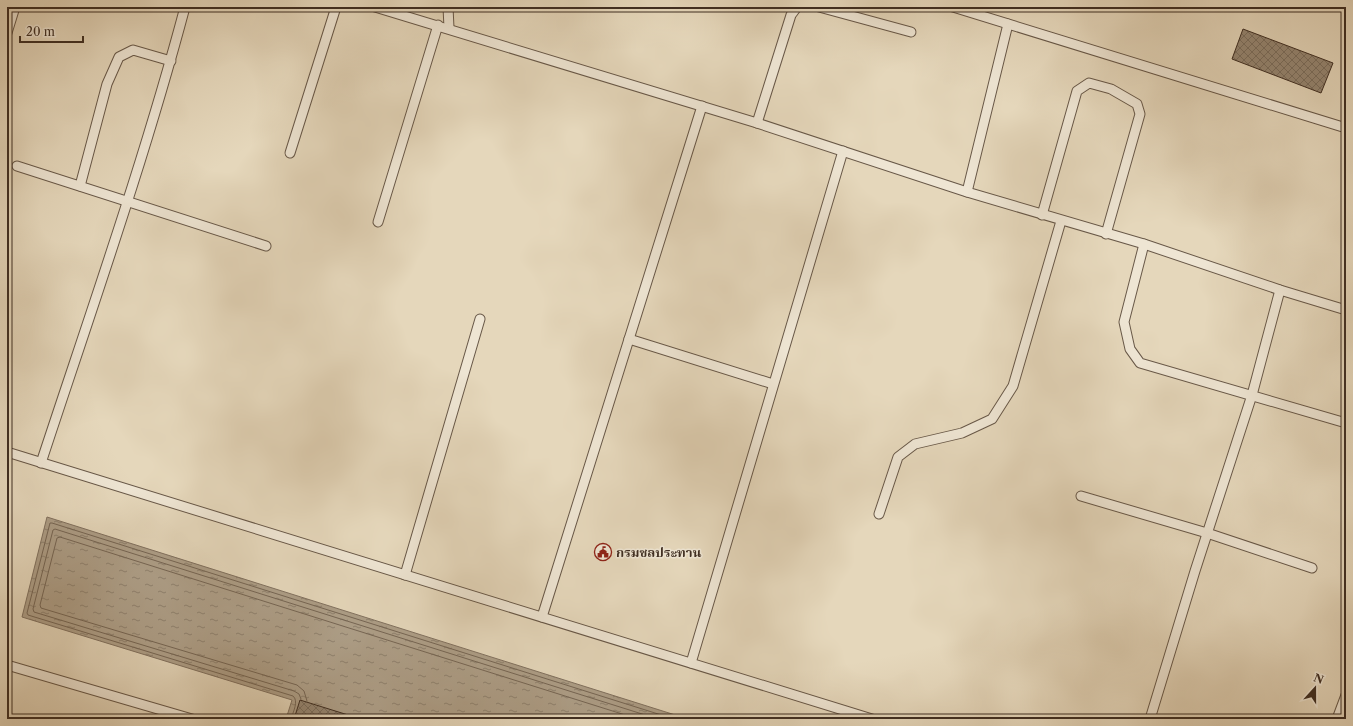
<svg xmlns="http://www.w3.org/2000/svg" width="1353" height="726" viewBox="0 0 1353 726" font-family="'Libre Caslon Text','Noto Serif Thai',serif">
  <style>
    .water { fill: url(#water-ripples); stroke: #81715f }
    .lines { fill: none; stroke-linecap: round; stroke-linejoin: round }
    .shore { stroke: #766654; stroke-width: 1 }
    .building { fill: url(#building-cross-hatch); stroke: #3f2e22 }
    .service-casing { stroke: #685848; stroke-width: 11 }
    .service { stroke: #eee5d3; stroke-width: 9 }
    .labels { text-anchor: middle; stroke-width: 3; stroke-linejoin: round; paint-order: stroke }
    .poi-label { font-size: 13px; font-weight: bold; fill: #3f2e22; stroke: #eee5d3; text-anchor: start }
  </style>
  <defs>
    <pattern id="water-ripples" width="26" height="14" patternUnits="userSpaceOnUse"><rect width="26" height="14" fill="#ad9e87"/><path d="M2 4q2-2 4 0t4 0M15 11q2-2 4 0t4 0" fill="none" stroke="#8e816e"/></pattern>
    <pattern id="building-cross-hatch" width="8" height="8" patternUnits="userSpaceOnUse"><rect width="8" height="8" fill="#958672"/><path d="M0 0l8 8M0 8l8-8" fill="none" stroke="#7b6e5d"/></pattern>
  </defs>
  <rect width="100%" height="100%" fill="#e5d7bb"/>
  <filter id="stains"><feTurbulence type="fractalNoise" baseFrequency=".005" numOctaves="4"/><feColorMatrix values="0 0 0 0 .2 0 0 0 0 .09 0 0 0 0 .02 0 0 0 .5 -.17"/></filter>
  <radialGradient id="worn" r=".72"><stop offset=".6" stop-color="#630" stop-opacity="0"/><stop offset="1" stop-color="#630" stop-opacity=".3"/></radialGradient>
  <polygon class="water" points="47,517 688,719 286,719 292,700 22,617"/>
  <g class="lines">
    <g class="shore">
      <polyline points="301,699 299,694 294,691 34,612 33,609 53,530 55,529 658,719"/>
      <polyline points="307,701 304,691 297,685 41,608 40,605 57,538 60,537 638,719"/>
      <path d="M291 719C293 712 299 701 293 696L28 615 27 613 50 523H52L674 719"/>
    </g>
  </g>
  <g class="building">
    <polygon points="1243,29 1333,63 1321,93 1232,59"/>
    <polygon points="300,700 361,719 294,719"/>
  </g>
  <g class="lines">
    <g class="service-casing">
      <g id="service">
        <polyline points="375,7 757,123 967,192 1144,244 1280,290 1346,310"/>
        <polyline points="448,7 449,28"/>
        <polyline points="819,7 911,32"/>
        <polyline points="953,7 1346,128"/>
        <polyline points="7,33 15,7"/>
        <polyline points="757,123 791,15 797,7"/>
        <polyline points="290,153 336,7"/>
        <polyline points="17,166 266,246"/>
        <polyline points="80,186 107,84 119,57 133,50 171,61"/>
        <polyline points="967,192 1008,24"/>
        <polyline points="1042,215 1077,91 1089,83 1111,89 1137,104 1140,114 1106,234"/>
        <polyline points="378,222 438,25"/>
        <polyline points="1144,244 1124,322 1130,349 1140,363 1346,423"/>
        <polyline points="629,339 773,384"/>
        <polyline points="7,452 872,719"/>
        <path d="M41 463C91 311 144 161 185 7"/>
        <polyline points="1081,496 1207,533 1312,568"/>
        <polyline points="879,514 898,457 915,444 962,433 992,419 1013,386 1061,221"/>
        <polyline points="405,575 480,319"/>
        <polyline points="542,617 702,106"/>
        <polyline points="691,663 843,151"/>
        <polyline points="7,665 192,719"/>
        <polyline points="1150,719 1195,571 1252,395 1280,290"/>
        <polyline points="1337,719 1346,695"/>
      </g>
    </g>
    <use href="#service" class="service"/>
  </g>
  <defs>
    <g id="civic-ring" transform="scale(0.9)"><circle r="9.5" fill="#eee5d3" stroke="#8f2418" stroke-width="1.5"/><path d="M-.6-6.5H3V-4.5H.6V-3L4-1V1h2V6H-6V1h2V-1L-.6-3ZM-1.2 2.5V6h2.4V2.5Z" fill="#8f2418"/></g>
  </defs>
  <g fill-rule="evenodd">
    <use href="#civic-ring" x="603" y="552"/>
  </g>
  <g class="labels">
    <g class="poi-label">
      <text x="616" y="557">กรมชลประทาน</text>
    </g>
  </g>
  <rect width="1353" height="726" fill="none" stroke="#e5d7bb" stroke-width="24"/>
  <rect x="8" y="8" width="1337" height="710" fill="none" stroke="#3f2e22" stroke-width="2"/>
  <rect x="12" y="12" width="1329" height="702" fill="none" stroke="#3f2e22"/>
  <g transform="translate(1315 688) rotate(21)" stroke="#eee5d3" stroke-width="3" paint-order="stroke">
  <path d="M0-3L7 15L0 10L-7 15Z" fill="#3f2e22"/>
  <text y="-6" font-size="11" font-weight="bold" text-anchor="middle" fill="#3f2e22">N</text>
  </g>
  <path d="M20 36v6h63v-6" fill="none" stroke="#3f2e22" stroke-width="2"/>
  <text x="26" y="36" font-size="12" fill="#3f2e22" stroke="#eee5d3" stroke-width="3" paint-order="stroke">20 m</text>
  <rect width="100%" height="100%" filter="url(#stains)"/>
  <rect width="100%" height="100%" fill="url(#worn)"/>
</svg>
